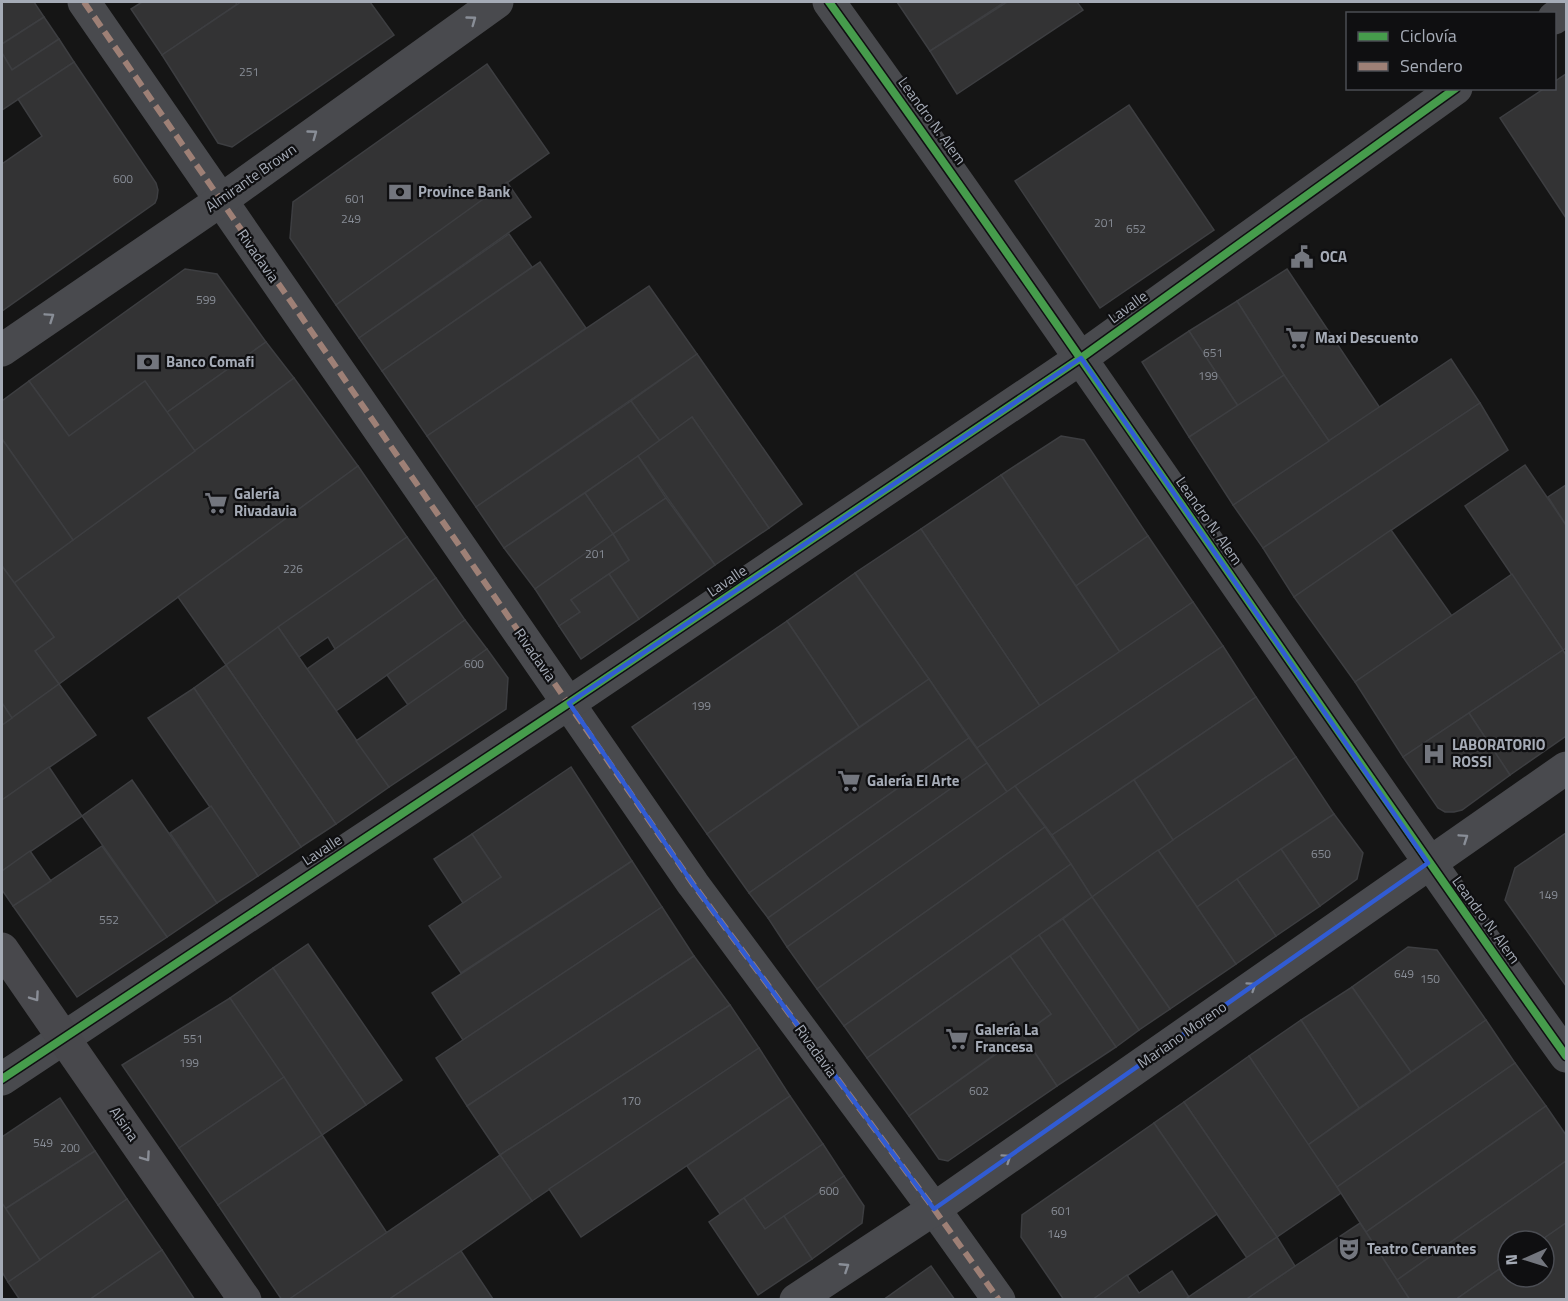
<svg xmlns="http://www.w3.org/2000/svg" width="1568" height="1301" viewBox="0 0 1568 1301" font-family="'Titillium Web',sans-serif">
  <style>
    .building { fill: #333334; stroke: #3d3e41; stroke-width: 1.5 }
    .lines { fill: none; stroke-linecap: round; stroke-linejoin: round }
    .street { stroke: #494a4e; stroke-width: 33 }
    .secondary { stroke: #48484c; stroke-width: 33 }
    .quiet { stroke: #9e8076; stroke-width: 6; stroke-dasharray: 12 6; stroke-linecap: butt }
    .cycleway-casing { stroke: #0f0f11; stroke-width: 11 }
    .cycleway { stroke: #469c4c; stroke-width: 8 }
    .oneway { stroke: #898e97 }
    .oneway2 { stroke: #898d96 }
    .marked { fill: none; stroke: #315cd3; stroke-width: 4.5; stroke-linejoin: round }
    .labels { text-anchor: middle; stroke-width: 4.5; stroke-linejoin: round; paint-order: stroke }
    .number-label { font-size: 12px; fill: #888d96 }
    .street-label { font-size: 15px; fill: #a5abb6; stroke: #0f0f11 }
    .poi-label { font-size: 15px; font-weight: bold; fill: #a5abb6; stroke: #0f0f11; text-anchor: start }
  </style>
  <rect width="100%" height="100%" fill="#151515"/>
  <g class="building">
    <polygon points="2,2 34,2 44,17 2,44"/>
    <polygon points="142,2 235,2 237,4 162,55 131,9"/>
    <polygon points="241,2 370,2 394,35 232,147 218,143 162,55"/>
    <polygon points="897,2 1005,2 930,51"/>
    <polygon points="1007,2 1077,2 1083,10 957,94 930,51"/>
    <polygon points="44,17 59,39 12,70 2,53 2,44"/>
    <polygon points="59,39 74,62 2,110 2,53 12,70"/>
    <polygon points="74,62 156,183 158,190 157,198 155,203 2,311 2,164 42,136 18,99"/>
    <polygon points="487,64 549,153 336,305 290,238 293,202"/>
    <polygon points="1566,74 1566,218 1500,118 1545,88 1554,88 1554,82"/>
    <polygon points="1129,105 1214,230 1100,308 1015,181"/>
    <polygon points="507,182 531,217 359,338 336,305"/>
    <polygon points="509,234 532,267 382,371 359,338"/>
    <polygon points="540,262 586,328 427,436 382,371"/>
    <polygon points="185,269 217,274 266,342 166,413 145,381 69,436 29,381"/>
    <polygon points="1287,269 1380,408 1329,441 1284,375 1237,301"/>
    <polygon points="649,286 697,354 476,507 427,436"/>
    <polygon points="1237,301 1284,375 1238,406 1189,331"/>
    <polygon points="1189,331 1238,406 1189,437 1142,362"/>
    <polygon points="266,342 294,378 195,451 166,413"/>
    <polygon points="697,354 802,504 769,528 692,417 660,441 631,401"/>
    <polygon points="1451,359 1480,403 1263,548 1233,505"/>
    <polygon points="1284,375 1329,441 1233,505 1189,437"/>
    <polygon points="294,378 358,466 59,684 35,651 54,637 14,583"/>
    <polygon points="29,381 69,436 145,381 195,451 73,540 2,439 2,401"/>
    <polygon points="631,401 660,441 504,548 476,507"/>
    <polygon points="1480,403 1508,450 1294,597 1263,548"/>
    <polygon points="692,417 769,528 715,565 638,456"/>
    <polygon points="1061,436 1084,440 1148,536 1076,586 1001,475"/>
    <polygon points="2,439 73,540 14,583 2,566"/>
    <polygon points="638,456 666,498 613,534 585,493"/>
    <polygon points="1525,465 1566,525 1566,648 1563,650 1465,506"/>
    <polygon points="358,466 407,537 226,665 178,597"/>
    <polygon points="1001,475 1120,652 1040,706 921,529"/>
    <polygon points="1566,485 1566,525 1548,497"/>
    <polygon points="585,493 613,534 535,589 504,548"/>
    <polygon points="666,498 715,565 639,619 609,574 629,560 613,534"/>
    <polygon points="921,529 1040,706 977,748 855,573"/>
    <polygon points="1391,530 1452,616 1355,682 1294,597"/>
    <polygon points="613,534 629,560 571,600 580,612 559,626 535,589"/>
    <polygon points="1148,536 1193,602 1120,652 1076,586"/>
    <polygon points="407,537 436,578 335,649 328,637 299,657 278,627"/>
    <polygon points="2,566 54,637 35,651 59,684 12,718 2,703"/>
    <polygon points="855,573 929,679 859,727 787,621"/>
    <polygon points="609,574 639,619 581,659 559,626 580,612 571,600"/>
    <polygon points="1512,574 1563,650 1403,757 1355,682"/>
    <polygon points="436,578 465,620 336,711 307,669"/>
    <polygon points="1193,602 1223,646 1007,792 977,748"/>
    <polygon points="465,620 487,649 408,705 387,675"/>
    <polygon points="787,621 859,727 707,834 632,727"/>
    <polygon points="278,627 389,787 336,824 226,665"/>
    <polygon points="1223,646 1256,697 1052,835 1015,786"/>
    <polygon points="487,649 508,678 506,709 389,787 356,741"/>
    <polygon points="1563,650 1566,655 1566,736 1510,775 1469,713"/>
    <polygon points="226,665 336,824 301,847 194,688"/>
    <polygon points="929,679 969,738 749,893 707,834"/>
    <polygon points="59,684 96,735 2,800 2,725"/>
    <polygon points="194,688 301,847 258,876 148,718"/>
    <polygon points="1256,697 1296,757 1173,840 1134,780"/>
    <polygon points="2,703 12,718 2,725"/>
    <polygon points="1469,713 1510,775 1462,810 1454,812 1445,812 1438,808 1403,757"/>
    <polygon points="969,738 987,763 768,918 749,893"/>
    <polygon points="1296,757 1334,814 1197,907 1158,850"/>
    <polygon points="987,763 1007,792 787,947 768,918"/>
    <polygon points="49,767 82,816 2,871 2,800"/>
    <polygon points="571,767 632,861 461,973 429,926 501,877 472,834"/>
    <polygon points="132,780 217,903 167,937 82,816"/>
    <polygon points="1134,780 1173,840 1092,897 1052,835"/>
    <polygon points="1015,786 1045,827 817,989 787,947"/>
    <polygon points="211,806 258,876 217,903 170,833"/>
    <polygon points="1334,814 1363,853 1357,879 1320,906 1281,849"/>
    <polygon points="1045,827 1071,864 844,1026 817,989"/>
    <polygon points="1566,833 1566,986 1505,900 1515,868"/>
    <polygon points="472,834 501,877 463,903 434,859"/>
    <polygon points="102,846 167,937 77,997 13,906"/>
    <polygon points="1281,849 1320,906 1276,936 1237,879"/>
    <polygon points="1158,850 1236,964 1170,1009 1092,897"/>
    <polygon points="30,851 51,881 13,906 2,890 2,871"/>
    <polygon points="632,861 662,907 463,1040 432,993"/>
    <polygon points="1071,864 1092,897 867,1058 844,1026"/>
    <polygon points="1237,879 1276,936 1236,964 1197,907"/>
    <polygon points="1092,897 1170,1009 1139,1030 1063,919"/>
    <polygon points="662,907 694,956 467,1106 436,1058"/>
    <polygon points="1063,919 1139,1030 1116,1047 1039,935"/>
    <polygon points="1039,935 1116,1047 1057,1086 1023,1035 1051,1014 1010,956"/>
    <polygon points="308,944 402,1080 366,1105 273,968"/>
    <polygon points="1408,947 1437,950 1486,1020 1411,1072 1352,987"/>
    <polygon points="694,956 730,1005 500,1155 467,1106"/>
    <polygon points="1010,956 1051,1014 909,1116 867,1058"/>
    <polygon points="273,968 366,1105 322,1135 230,998"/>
    <polygon points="1352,987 1411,1072 1359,1108 1301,1020"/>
    <polygon points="230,998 284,1077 179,1148 122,1065"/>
    <polygon points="730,1005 759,1048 532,1201 500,1155"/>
    <polygon points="1301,1020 1359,1108 1308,1145 1249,1056"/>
    <polygon points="1486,1020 1515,1063 1337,1187 1308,1145"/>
    <polygon points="1023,1035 1057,1086 948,1161 939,1159 909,1116"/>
    <polygon points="759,1048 790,1096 581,1237 549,1189"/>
    <polygon points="1249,1056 1341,1193 1277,1237 1184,1102"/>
    <polygon points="1515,1063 1546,1106 1366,1232 1337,1187"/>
    <polygon points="284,1077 322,1135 218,1205 179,1148"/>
    <polygon points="790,1096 823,1144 720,1214 687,1166"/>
    <polygon points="60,1098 95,1151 5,1209 2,1203 2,1137"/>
    <polygon points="1184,1102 1277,1237 1247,1258 1154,1123"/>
    <polygon points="1546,1106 1566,1135 1566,1161 1397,1280 1366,1232"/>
    <polygon points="1154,1123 1217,1214 1092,1300 1064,1300 1021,1237 1022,1215"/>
    <polygon points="322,1135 387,1233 288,1300 282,1300 218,1205"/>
    <polygon points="823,1144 844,1176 765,1229 744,1198"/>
    <polygon points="95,1151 127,1199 40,1260 5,1209"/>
    <polygon points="500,1155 532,1201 461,1251 388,1300 288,1300"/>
    <polygon points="1566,1161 1566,1223 1540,1241 1508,1241 1508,1263 1455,1300 1410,1300 1397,1280"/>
    <polygon points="844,1176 864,1206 862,1223 812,1259 784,1216"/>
    <polygon points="744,1198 765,1229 784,1216 812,1259 758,1295 709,1222"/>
    <polygon points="127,1199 162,1250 89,1300 20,1300 8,1282"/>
    <polygon points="2,1203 40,1260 8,1282 2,1272"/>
    <polygon points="1360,1223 1410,1300 1245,1300 1295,1266"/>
    <polygon points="1566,1223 1566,1299 1455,1300 1508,1263 1508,1277 1544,1277 1544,1241 1540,1241"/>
    <polygon points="1277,1237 1295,1266 1245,1300 1184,1300"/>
    <polygon points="162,1250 195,1300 89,1300"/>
    <polygon points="461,1251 493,1299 388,1300"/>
    <polygon points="931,1266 955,1300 883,1300"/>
    <polygon points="1172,1271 1189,1297 1184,1300 1092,1300 1127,1275 1139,1293"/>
  </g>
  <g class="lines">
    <g class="street">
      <polyline points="84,2 693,884 934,1209 999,1300"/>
      <path d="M829 2C1080 350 1317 707 1566 1056"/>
      <polyline points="1554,18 1566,9"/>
      <polyline points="2,350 220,201 497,2"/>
      <polyline points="2,1079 569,703 1081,358 1456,88"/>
      <polyline points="796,1300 934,1209 1566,768"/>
    </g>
    <polyline class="secondary" points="2,949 245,1300"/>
    <polyline class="quiet" points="84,2 693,884 934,1209 999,1300"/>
    <g class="cycleway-casing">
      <g id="cycleway">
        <path d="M829 2C1080 350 1317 707 1566 1056"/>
        <polyline points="2,1079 569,703 1081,358 1456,88"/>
      </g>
    </g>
    <use href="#cycleway" class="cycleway"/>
  </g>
  <defs><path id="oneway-chevron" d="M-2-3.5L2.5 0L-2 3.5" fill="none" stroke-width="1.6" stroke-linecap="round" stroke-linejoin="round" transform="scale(1.5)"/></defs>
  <g class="oneway">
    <use href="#oneway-chevron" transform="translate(472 20) rotate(-36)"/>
    <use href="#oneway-chevron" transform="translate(313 134) rotate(-36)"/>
    <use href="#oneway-chevron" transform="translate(50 317) rotate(-34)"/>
    <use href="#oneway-chevron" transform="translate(1464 838) rotate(-34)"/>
    <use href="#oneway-chevron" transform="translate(1252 986) rotate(-35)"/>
    <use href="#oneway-chevron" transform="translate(1007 1158) rotate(-35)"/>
    <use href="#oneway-chevron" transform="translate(845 1267) rotate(-33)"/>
  </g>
  <g class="oneway2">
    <use href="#oneway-chevron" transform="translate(35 997) rotate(55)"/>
    <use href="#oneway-chevron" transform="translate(146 1157) rotate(55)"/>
  </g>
  <path class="marked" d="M1081 358 1428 863 934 1209 693 884 569 703Z"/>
  <defs>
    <g id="bank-bare" transform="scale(1.8)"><path d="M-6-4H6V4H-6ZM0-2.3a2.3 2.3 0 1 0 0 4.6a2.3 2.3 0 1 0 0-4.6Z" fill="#73767e" stroke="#0f0f11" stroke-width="2.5" paint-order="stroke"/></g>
    <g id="civic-bare" transform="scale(1.8)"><path d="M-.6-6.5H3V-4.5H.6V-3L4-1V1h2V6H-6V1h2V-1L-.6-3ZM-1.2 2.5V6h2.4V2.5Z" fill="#73767e" stroke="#0f0f11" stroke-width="2.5" paint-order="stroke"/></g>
    <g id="supermarket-bare" transform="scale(1.8)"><path d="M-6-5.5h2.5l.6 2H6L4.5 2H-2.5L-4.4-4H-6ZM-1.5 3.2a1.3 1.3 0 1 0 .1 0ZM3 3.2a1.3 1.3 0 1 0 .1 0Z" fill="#73767e" stroke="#0f0f11" stroke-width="2.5" paint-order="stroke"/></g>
    <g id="hospital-bare" transform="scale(1.8)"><path d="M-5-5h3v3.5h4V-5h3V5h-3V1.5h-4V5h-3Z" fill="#73767e" stroke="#0f0f11" stroke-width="2.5" paint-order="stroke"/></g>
    <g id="theatre-bare" transform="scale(1.8)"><path d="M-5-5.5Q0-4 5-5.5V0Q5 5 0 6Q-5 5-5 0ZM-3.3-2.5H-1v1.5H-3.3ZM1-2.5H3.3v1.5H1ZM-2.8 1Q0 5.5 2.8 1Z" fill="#73767e" stroke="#0f0f11" stroke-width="2.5" paint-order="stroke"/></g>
  </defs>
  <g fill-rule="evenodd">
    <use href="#bank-bare" x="400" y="192"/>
    <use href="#civic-bare" x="1302" y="257"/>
    <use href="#supermarket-bare" x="1297" y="338"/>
    <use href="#bank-bare" x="148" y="362"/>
    <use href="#supermarket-bare" x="216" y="503"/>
    <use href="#hospital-bare" x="1434" y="754"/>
    <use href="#supermarket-bare" x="849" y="781"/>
    <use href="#supermarket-bare" x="957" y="1039"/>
    <use href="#theatre-bare" x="1349" y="1249"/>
  </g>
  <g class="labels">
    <g class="number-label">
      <text x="249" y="76">251</text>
      <text x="123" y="183">600</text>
      <text x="355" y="203">601</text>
      <text x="351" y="223">249</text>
      <text x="1104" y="227">201</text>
      <text x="1136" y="233">652</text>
      <text x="206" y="304">599</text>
      <text x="1213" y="357">651</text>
      <text x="1208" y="380">199</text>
      <text x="595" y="558">201</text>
      <text x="293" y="573">226</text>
      <text x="474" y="668">600</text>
      <text x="701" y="710">199</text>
      <text x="1321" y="858">650</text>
      <text x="1548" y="899">149</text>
      <text x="109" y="924">552</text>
      <text x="1404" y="978">649</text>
      <text x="1430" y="983">150</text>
      <text x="193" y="1043">551</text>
      <text x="189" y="1067">199</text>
      <text x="979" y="1095">602</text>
      <text x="631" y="1105">170</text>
      <text x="43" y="1147">549</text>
      <text x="70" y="1152">200</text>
      <text x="829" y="1195">600</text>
      <text x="1061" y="1215">601</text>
      <text x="1057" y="1238">149</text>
    </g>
    <g class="street-label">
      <text transform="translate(932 121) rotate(54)" y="5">Leandro N. Alem</text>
      <text transform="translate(251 178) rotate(-35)" y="5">Almirante Brown</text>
      <text transform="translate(258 256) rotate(55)" y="5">Rivadavia</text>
      <text transform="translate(1128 307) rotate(-36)" y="5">Lavalle</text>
      <text transform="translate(1209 521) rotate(55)" y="5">Leandro N. Alem</text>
      <text transform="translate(727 581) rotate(-34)" y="5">Lavalle</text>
      <text transform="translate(535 655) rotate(55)" y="5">Rivadavia</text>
      <text transform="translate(322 850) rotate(-33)" y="5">Lavalle</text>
      <text transform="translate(1486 920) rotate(54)" y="5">Leandro N. Alem</text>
      <text transform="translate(1182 1035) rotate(-35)" y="5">Mariano Moreno</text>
      <text transform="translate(816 1051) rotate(54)" y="5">Rivadavia</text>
      <text transform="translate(124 1124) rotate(55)" y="5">Alsina</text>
    </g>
    <g class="poi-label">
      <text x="418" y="197">Province Bank</text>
      <text x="1320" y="262">OCA</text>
      <text x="1315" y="343">Maxi Descuento</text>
      <text x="166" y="367">Banco Comafi</text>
      <text x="234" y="499">Galería<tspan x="234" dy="17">Rivadavia</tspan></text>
      <text x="1452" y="750">LABORATORIO<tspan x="1452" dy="17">ROSSI</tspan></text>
      <text x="867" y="786">Galería El Arte</text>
      <text x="975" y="1035">Galería La<tspan x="975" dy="17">Francesa</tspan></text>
      <text x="1367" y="1254">Teatro Cervantes</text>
    </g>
  </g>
  <rect width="1568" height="1301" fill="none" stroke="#a5abb6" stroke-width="6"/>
  <rect x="1346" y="12" width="210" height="78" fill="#0f0f11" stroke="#4b4d53" stroke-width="1.5"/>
  <rect x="1358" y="32" width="30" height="9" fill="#469c4c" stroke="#4b4d53" stroke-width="1.5"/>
  <text x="1400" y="42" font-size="18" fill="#a5abb6">Ciclovía</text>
  <rect x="1358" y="62" width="30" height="9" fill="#9e8076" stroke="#4b4d53" stroke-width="1.5"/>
  <text x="1400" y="72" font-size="18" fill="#a5abb6">Sendero</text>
  <g transform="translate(1526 1259) rotate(267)"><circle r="28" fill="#0f0f11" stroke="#4b4d53" stroke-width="1.5"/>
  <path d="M0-4.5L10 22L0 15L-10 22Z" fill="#73767e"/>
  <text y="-9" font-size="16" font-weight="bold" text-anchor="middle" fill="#a5abb6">N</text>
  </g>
</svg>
